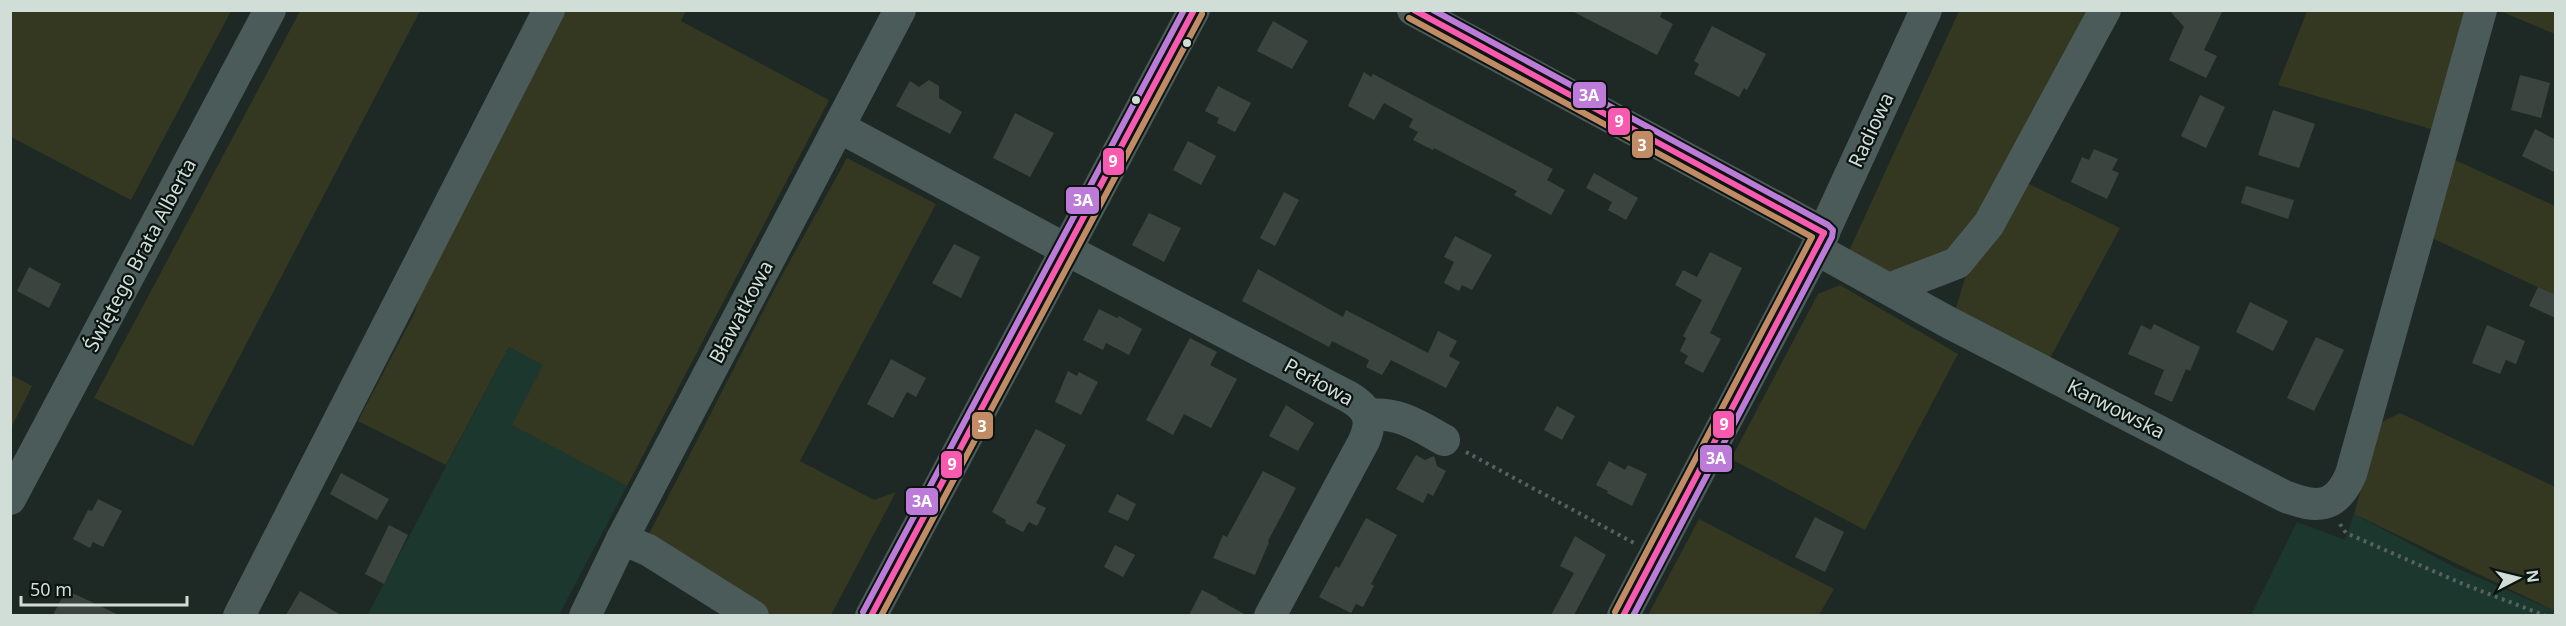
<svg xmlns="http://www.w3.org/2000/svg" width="2566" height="626" viewBox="0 0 2566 626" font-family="'Noto Sans',sans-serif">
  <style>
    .built { fill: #1c372e }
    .green { fill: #343821 }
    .building { fill: #3c443f }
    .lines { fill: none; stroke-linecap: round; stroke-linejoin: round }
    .path { stroke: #556261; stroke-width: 4; stroke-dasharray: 3 4.5; stroke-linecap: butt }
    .minor { stroke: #4a5b5a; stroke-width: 32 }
    .bus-1-casing { stroke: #0b1410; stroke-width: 10 }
    .bus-2-casing { stroke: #0b1410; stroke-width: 10 }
    .bus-3-casing { stroke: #0b1410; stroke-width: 10 }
    .bus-1 { stroke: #f75aaf; stroke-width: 6 }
    .bus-2 { stroke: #c18c65; stroke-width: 6 }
    .bus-3 { stroke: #bd7bd9; stroke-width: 6 }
    .bus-dot { fill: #d1ded8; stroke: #0b1410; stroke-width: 2 }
    .labels { text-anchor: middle; stroke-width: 4.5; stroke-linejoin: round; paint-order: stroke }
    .street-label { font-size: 20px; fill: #d1ded8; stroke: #0b1410 }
    .line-badge { stroke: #0b1410; stroke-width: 2 }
    .badge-label { font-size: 16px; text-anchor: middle; font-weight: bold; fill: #fff }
  </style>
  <rect width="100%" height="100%" fill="#1e2925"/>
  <g class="built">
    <polygon points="509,347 544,365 513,425 627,486 559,615 367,616"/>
    <polygon points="2354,514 2454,567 2555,611 2555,615 2251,615 2297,522 2345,540"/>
  </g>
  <g class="green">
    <polygon points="10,11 231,11 131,200 11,137"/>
    <polygon points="300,11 420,11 193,446 94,398"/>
    <polygon points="557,11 686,11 681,21 829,100 627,486 512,425 543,365 509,347 446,465 358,421 414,314 430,264"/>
    <polygon points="1959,11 2096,11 1968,241 1896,278 1848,253"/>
    <polygon points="2307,11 2469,11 2434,130 2278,85"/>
    <polygon points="2500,11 2555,11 2555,34"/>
    <polygon points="847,158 936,204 800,461 874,500 896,492 831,615 772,615 649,534 776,286"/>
    <polygon points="2455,160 2555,206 2555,295 2432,238"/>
    <polygon points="2029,184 2120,228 2050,358 1956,308 1965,278"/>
    <polygon points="1840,285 1958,354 1865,530 1731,459 1818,294"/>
    <polygon points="11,375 32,386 11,428"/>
    <polygon points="2400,413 2555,487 2555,611 2354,514 2380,423"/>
    <polygon points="1699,519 1834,589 1819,615 1648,615"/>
  </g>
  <g class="building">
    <polygon points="1570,10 1663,10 1660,17 1673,24 1657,55"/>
    <polygon points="2169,10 2223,10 2204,50 2217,56 2206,78 2169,60 2184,27"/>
    <polygon points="1273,21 1308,41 1292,69 1257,51"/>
    <polygon points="1712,26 1766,54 1747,90 1744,88 1739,97 1694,74 1699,64 1694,61"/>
    <polygon points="1364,72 1371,77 1373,74 1553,169 1547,180 1565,190 1551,215 1514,195 1517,191 1434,148 1433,150 1413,140 1418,132 1409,127 1413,119 1384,103 1374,120 1348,106"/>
    <polygon points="2520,75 2550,83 2541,118 2511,110"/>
    <polygon points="929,80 939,86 939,98 962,112 950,134 896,106 910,81 919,87"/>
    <polygon points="1218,86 1251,103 1235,132 1217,123 1219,118 1205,111"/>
    <polygon points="2200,95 2225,107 2206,148 2181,136"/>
    <polygon points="2273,110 2315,124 2299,168 2258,155"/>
    <polygon points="1015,113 1054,133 1030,177 993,158"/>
    <polygon points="2535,129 2556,140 2556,173 2522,156"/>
    <polygon points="1188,141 1216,156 1201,185 1173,170"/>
    <polygon points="2094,149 2118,159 2112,170 2119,173 2107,199 2071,182 2082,157 2089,160"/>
    <polygon points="1594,173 1638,198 1626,220 1608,210 1612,202 1586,188"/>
    <polygon points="2246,186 2294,200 2288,219 2241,203"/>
    <polygon points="1284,192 1299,200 1275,246 1260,238"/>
    <polygon points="1149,213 1181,228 1164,262 1132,245"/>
    <polygon points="1455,236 1492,255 1472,290 1462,285 1459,291 1444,283 1454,262 1444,257"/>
    <polygon points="954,244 980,257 961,298 932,283"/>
    <polygon points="1710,252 1742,268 1710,333 1721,339 1703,373 1684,363 1688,356 1680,351 1686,338 1683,336 1702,300 1675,285 1683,270 1697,277"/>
    <polygon points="29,267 61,284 49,308 17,291"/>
    <polygon points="1258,269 1343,317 1346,310 1428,353 1438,331 1457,341 1449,356 1460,362 1446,388 1391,360 1382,375 1366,367 1369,360 1332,341 1329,347 1242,301"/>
    <polygon points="2538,287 2556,295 2556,318 2529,306"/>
    <polygon points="2250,302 2288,321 2273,351 2236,332"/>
    <polygon points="1099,309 1117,318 1119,316 1142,329 1129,355 1106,343 1103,350 1083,340"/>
    <polygon points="2154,324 2200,347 2190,371 2186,369 2172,402 2154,394 2164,370 2128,354 2141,325 2151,330"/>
    <polygon points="2487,325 2525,341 2516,364 2506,360 2500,374 2472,363"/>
    <polygon points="2316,337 2344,350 2314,411 2287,398"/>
    <polygon points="1190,338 1217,352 1210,365 1237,379 1211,428 1184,414 1173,435 1146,420"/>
    <polygon points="891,359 926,378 916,397 907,392 893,418 867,404"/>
    <polygon points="1068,371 1077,376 1079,372 1098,382 1081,415 1055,402"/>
    <polygon points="1286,405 1314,423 1298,451 1269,436"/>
    <polygon points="1557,406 1575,416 1562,440 1544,430"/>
    <polygon points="1036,429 1066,445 1036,503 1046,508 1037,526 1029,522 1023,532 1005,523 1006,520 992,512"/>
    <polygon points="1416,455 1425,460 1434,456 1437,466 1446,471 1433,496 1428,493 1423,503 1396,489"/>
    <polygon points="1609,461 1625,470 1628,465 1647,474 1632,506 1607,493 1608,491 1596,485"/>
    <polygon points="1263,471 1296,488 1268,541 1269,542 1255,575 1213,558 1223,535 1227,537"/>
    <polygon points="341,473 389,499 377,520 330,494"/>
    <polygon points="1117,494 1136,504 1128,521 1108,512"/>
    <polygon points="98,499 122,511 103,547 93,542 90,548 73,539 88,510 92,511"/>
    <polygon points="1815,517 1844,532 1825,572 1795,557"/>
    <polygon points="1366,518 1397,535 1371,584 1374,586 1363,607 1356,604 1351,613 1319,597 1336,566 1339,568"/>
    <polygon points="389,525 408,535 384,584 365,574"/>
    <polygon points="1575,536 1606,555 1574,615 1551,615 1574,573 1560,566"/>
    <polygon points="1115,545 1135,555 1123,577 1104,567"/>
    <polygon points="66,590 119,615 53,615"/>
    <polygon points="1202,590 1218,598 1217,599 1246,615 1189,615"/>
    <polygon points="300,591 341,615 286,615"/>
  </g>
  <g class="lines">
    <g class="path">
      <polyline points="1466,452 1634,543"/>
      <polyline points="2340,524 2346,533 2463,584 2546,616"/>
    </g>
    <g class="minor">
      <polyline points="1413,10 1824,233"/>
      <path d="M839 127 1067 250 1349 397C1369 409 1373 420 1364 441L1270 616"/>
      <path d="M1816 249 1946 321 2284 496C2317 509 2336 509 2351 474L2481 10"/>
      <polyline points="1889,289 1957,263 1989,224 2105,10"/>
      <path d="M1369 415C1399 412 1419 426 1444 440"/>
      <polyline points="10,499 270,10"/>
      <polyline points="622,539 648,550 753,616"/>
      <polyline points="239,616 549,10"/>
      <polyline points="585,616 622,539 900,10"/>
      <polyline points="871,616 1194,10"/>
      <polyline points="1623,616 1816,249 1926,10"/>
    </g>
    <g class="bus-1-casing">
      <g id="bus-1">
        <polyline points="1414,10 1824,233"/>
        <polyline points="871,616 1194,10"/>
        <polyline points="1623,616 1824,233"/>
      </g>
    </g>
    <g class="bus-2-casing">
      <g id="bus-2">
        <polyline points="1409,18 1812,237 1615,612"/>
        <polyline points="881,616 1202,14"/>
      </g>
    </g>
    <g class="bus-3-casing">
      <g id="bus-3">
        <polyline points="1433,10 1828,225 1833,230 1832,237 1633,616"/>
        <polyline points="863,612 1184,10"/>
      </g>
    </g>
    <use href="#bus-1" class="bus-1"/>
    <use href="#bus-2" class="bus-2"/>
    <use href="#bus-3" class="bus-3"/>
  </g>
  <g class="bus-dot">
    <circle cx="1187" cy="43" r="5"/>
    <circle cx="1136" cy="100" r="5"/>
  </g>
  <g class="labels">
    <g class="street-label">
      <text transform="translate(1871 130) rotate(-65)" y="7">Radiowa</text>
      <text transform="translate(140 255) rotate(-62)" y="7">Świętego Brata Alberta</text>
      <text transform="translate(741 312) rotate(-62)" y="7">Bławatkowa</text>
      <text transform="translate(1319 382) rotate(29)" y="7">Perłowa</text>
      <text transform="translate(2116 409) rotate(27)" y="7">Karwowska</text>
    </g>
  </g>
  <g class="line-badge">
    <rect x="1572" y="81" width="35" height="28" rx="6" fill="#bd7bd9"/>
    <rect x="1607" y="107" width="24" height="29" rx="6" fill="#f75aaf"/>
    <rect x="1631" y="130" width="23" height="29" rx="6" fill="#c18c65"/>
    <rect x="1102" y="147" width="23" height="29" rx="6" fill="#f75aaf"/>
    <rect x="1065" y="186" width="35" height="29" rx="6" fill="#bd7bd9"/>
    <rect x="1712" y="410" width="23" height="29" rx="6" fill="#f75aaf"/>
    <rect x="971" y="411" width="23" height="29" rx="6" fill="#c18c65"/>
    <rect x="1699" y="444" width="34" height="29" rx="6" fill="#bd7bd9"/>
    <rect x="940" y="450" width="23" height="29" rx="6" fill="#f75aaf"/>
    <rect x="905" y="487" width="34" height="29" rx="6" fill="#bd7bd9"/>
  </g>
  <g class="badge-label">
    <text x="1589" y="101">3A</text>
    <text x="1619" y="127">9</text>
    <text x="1642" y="151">3</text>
    <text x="1113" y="167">9</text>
    <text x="1083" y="206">3A</text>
    <text x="1724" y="430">9</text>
    <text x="982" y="432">3</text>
    <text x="1716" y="464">3A</text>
    <text x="952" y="470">9</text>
    <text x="922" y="507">3A</text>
  </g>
  <rect width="2566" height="626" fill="none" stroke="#d1ded8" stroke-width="24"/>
  <g transform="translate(2518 578) rotate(83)" stroke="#0b1410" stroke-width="4.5" paint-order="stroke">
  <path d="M0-4.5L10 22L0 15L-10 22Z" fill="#d1ded8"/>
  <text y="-9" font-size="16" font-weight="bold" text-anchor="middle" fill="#d1ded8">N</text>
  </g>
  <path d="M21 596v9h166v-9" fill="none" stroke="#d1ded8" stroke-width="3"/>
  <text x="30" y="596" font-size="18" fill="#d1ded8" stroke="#0b1410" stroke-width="4.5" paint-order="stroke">50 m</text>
</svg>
